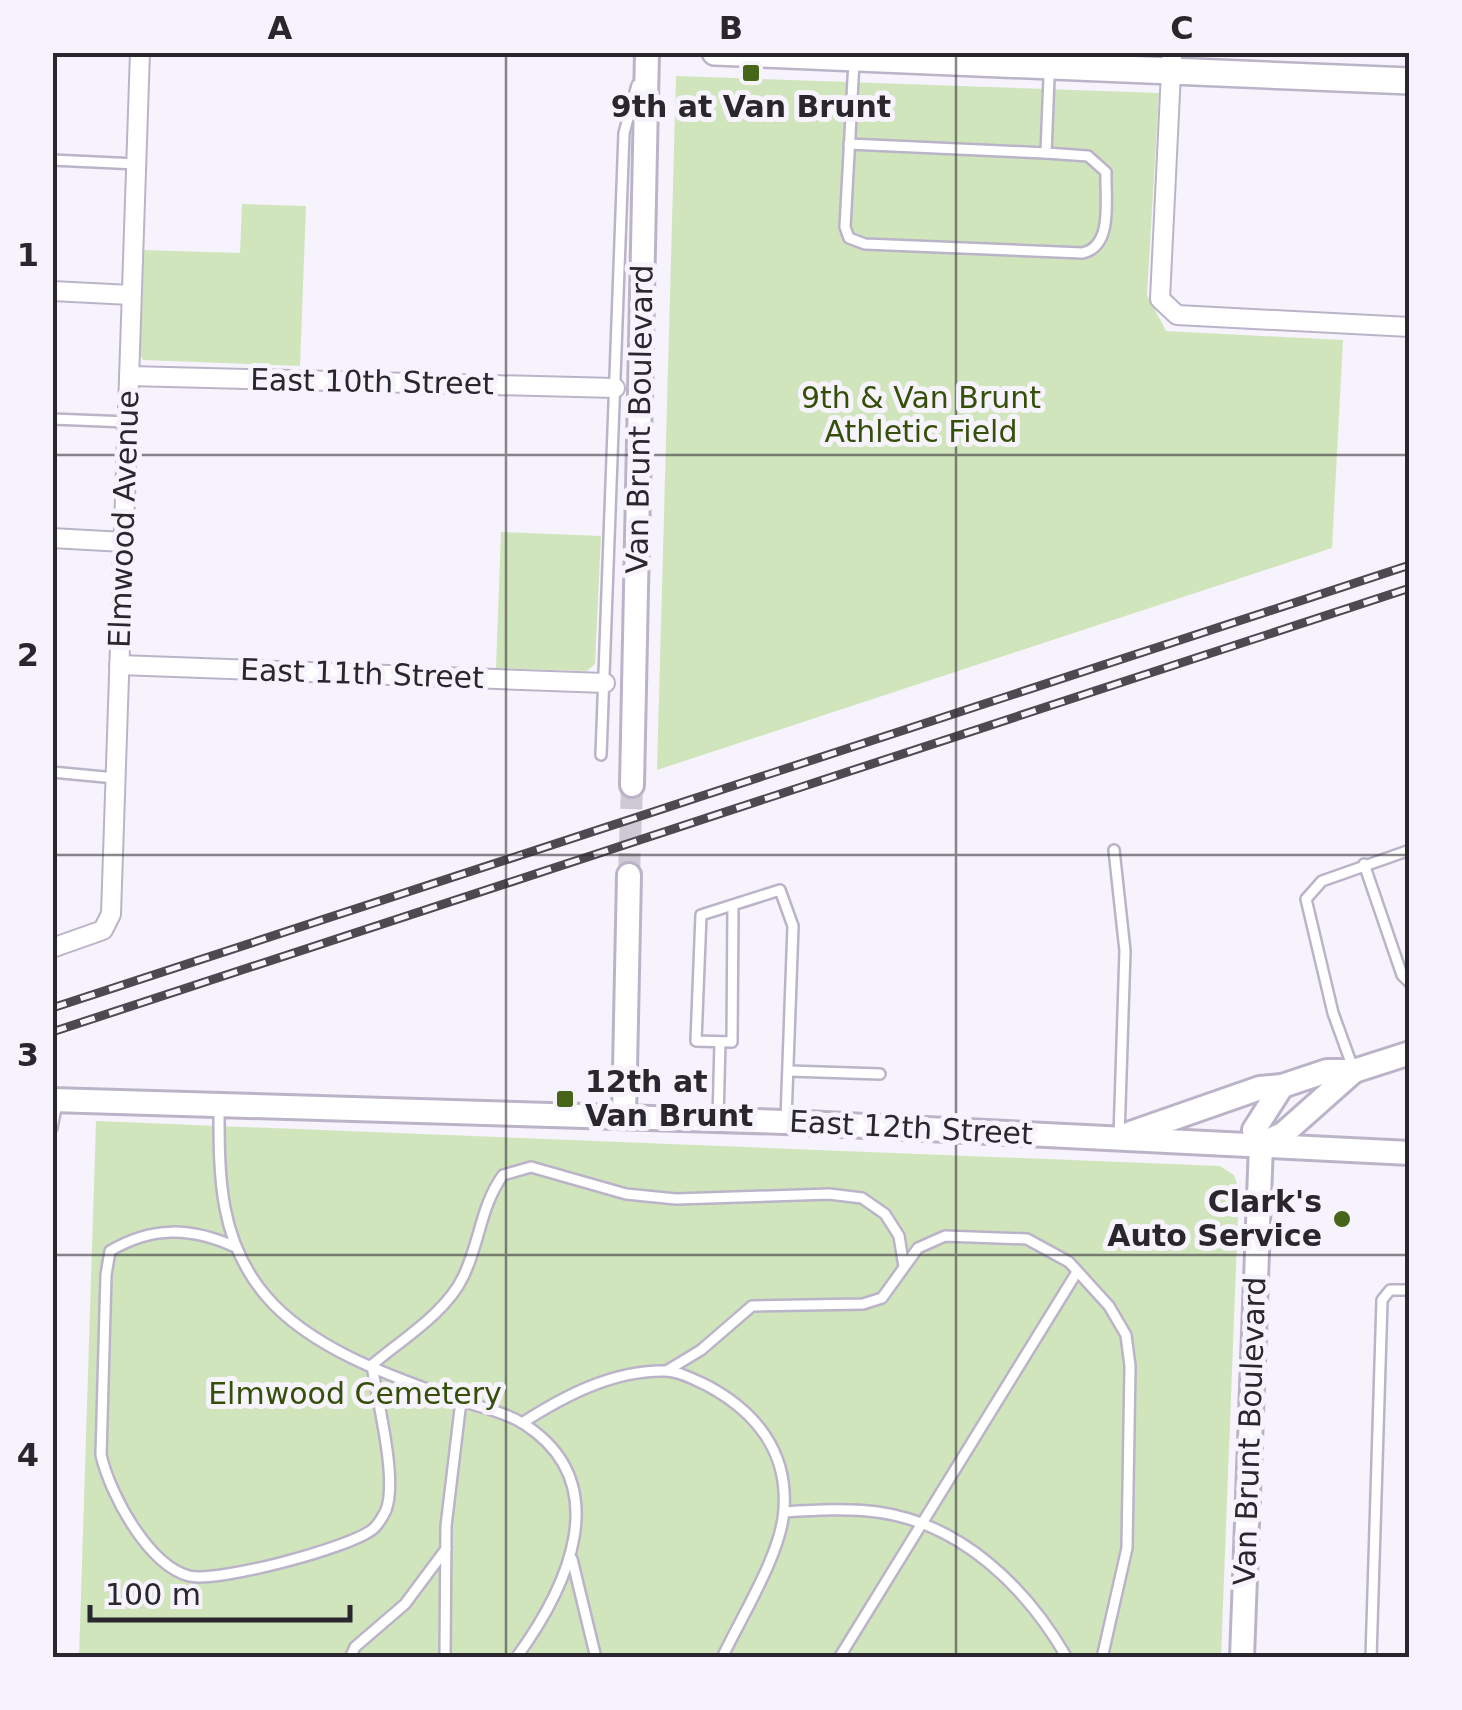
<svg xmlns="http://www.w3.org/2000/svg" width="1462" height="1710" viewBox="0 0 1462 1710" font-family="'DejaVu Sans',sans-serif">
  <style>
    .green { fill: #d1e5bc }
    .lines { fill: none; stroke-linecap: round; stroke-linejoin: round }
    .tertiary-tunnel { stroke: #cdcad3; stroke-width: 22; stroke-dasharray: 22 11; stroke-linecap: butt }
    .service-casing { stroke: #bbb4c9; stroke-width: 14 }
    .minor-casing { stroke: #bbb4c9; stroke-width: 22 }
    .tertiary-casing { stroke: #bbb4c9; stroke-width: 28 }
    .secondary-casing { stroke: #bbb4c9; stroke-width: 30 }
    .service { stroke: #fff; stroke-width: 9 }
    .minor { stroke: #fff; stroke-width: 18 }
    .tertiary { stroke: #fff; stroke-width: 22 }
    .secondary { stroke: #fff; stroke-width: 25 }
    .rail-casing { stroke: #4c4951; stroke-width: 9 }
    .rail { stroke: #f6f3fc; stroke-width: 5; stroke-dasharray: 15; stroke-linecap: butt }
    .grid { fill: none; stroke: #29262e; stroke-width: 2.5; stroke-opacity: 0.55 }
    .poi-dot { fill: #476519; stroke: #f6f3fc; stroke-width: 4 }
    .labels { text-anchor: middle; stroke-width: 10; stroke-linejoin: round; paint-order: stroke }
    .poi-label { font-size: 30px; font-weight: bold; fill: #29262e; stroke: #f6f3fc }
    .street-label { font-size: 30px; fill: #29262e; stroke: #f6f3fc }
    .park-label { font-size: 30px; fill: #354f08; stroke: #f6f3fc }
    .neatline { fill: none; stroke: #29262e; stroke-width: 4 }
    .grid-label { font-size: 32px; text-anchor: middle; font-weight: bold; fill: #29262e }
  </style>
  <rect width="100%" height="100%" fill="#f6f3fc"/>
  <g class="green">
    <polygon points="676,76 1159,93 1147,295 1166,331 1343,340 1332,548 657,770"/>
    <polygon points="242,204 306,206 300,366 143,360 138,352 142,250 240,253"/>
    <polygon points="501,532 601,536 595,664 587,671 496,668"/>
    <polygon points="96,1121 1220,1166 1234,1175 1239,1190 1221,1657 79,1658"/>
  </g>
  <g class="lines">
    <polyline class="tertiary-tunnel" points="629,875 632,785"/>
    <g class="service-casing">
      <g id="service">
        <path d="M854 61 845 227 849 238 865 244 1082 253C1114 247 1105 198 1106 172L1088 156 1046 153 1050 52"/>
        <polyline points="849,144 1046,153"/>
        <polyline points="52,160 137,164"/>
        <polyline points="52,419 128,422"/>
        <polyline points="601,755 624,133 637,85"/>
        <polyline points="52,772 115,778"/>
        <polyline points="1114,850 1125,951 1119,1137"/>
        <polyline points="1364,864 1402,975 1410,983"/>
        <polyline points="733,905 732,1042 696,1041 701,915 780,890 793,926 786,1119"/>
        <polyline points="1353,1068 1333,1013 1306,899 1322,881 1410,850"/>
        <polyline points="789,1071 880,1074"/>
        <path d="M219 1109C219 1177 219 1241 266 1296 310 1348 390 1376 452 1398 475 1406 503 1411 524 1424 617 1484 567 1588 516 1658"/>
        <polyline points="718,1119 720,1042"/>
        <polyline points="52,1128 57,1103"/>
        <path d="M235 1247C191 1227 152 1226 110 1251L106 1275 101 1455C110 1494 148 1565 189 1576 217 1583 350 1548 373 1529 377 1526 384 1515 386 1510 398 1479 377 1400 372 1365 401 1340 446 1313 463 1277 480 1243 480 1207 503 1175L531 1167 626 1194 676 1199 829 1194 862 1198 885 1214 899 1236 904 1267"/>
        <polyline points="668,1370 701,1350 752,1306 863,1304 882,1298 918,1248 945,1236 1027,1239 1069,1262 1109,1306 1126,1335 1130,1366 1127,1548 1102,1658"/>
        <path d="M522 1423C564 1396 613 1370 665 1371 679 1371 695 1380 708 1386 756 1412 788 1452 784 1509 782 1553 741 1617 722 1658"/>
        <path d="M784 1512C815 1510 847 1508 877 1512 961 1523 1027 1588 1067 1658"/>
        <polyline points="572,1559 596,1658"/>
        <polyline points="350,1658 355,1647 405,1604 446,1549"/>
        <polyline points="445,1658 446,1526 461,1401"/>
        <polyline points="839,1658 1077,1272"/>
        <polyline points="1371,1658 1382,1300 1390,1290 1410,1290"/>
      </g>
    </g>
    <g class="minor-casing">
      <g id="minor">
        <polyline points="1172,52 1160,299 1177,315 1410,327"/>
        <polyline points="52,291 131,295"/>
        <polyline points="129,376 615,388"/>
        <polyline points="52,538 123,542"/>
        <polyline points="119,665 605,683"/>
        <polyline points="52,948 103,930 111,914 140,52"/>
      </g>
    </g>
    <g class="tertiary-casing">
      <g id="tertiary">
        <polyline points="632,785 647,52"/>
        <polyline points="52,1100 785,1122 1410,1153"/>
        <polyline points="624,1117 629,875"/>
        <polyline points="1131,1133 1260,1088 1282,1086 1327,1071 1354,1071 1410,1053"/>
        <polyline points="1261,1144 1283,1134 1354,1071"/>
        <polyline points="1242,1658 1261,1144 1254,1130 1282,1086"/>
      </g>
    </g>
    <g class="secondary-casing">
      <polyline id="secondary" points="715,52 1410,81"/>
    </g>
    <use href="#service" class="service"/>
    <use href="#minor" class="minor"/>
    <use href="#tertiary" class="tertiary"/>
    <use href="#secondary" class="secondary"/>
    <g class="rail-casing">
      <g id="rail">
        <polyline points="52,1008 1410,565"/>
        <polyline points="52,1032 1410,588"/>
      </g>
    </g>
    <use href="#rail" class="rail"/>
  </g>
  <path class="grid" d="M506 52V1658M956 52V1658M52 455H1410M52 855H1410M52 1255H1410"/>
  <g class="poi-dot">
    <rect x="741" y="63" width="20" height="20" rx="5"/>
    <rect x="555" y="1089" width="20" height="20" rx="5"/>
    <circle cx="1342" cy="1219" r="10"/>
  </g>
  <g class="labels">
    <g class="poi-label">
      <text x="751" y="117">9th at Van Brunt</text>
      <text x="585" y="1092" text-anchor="start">12th at<tspan x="585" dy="34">Van Brunt</tspan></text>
      <text x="1322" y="1212" text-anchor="end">Clark's<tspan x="1322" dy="34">Auto Service</tspan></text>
    </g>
    <g class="street-label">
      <text transform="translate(372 382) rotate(1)" y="10">East 10th Street</text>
      <text transform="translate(640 419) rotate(-89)" y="10">Van Brunt Boulevard</text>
      <text transform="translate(124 519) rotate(-88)" y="10">Elmwood Avenue</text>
      <text transform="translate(362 674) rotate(2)" y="10">East 11th Street</text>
      <text transform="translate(911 1128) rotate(3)" y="10">East 12th Street</text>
      <text transform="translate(1250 1431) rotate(-88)" y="10">Van Brunt Boulevard</text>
    </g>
    <g class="park-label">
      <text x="921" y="408">9th &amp; Van Brunt<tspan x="921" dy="34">Athletic Field</tspan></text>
      <text x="355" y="1404">Elmwood Cemetery</text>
    </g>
  </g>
  <rect width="1462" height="1710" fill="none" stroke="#f6f3fc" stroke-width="110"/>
  <path d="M90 1605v15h260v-15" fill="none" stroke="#29262e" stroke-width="5"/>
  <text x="105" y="1605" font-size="30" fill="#29262e" stroke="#f6f3fc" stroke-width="8" paint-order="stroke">100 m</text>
  <rect x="55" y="55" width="1352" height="1600" class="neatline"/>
  <g class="grid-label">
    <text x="280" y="39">A</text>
    <text x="731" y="39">B</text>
    <text x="1182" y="39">C</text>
    <text x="28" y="266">1</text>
    <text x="28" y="666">2</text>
    <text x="28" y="1066">3</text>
    <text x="28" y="1466">4</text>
  </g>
</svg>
